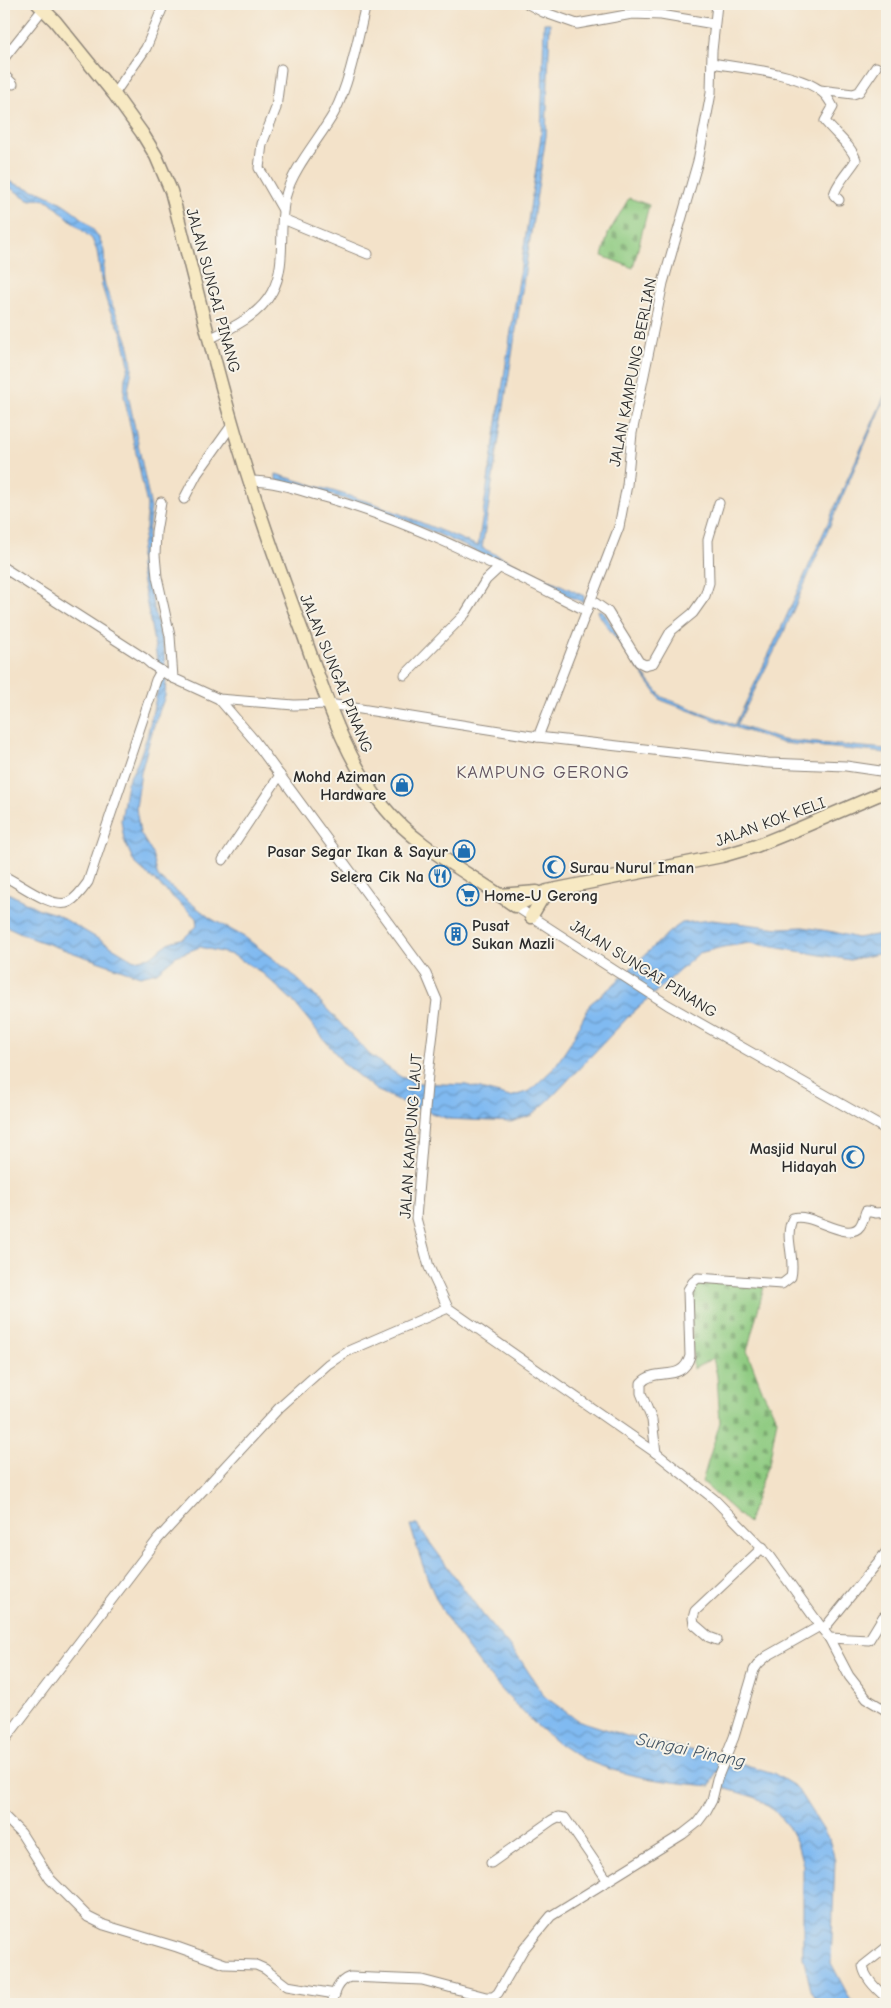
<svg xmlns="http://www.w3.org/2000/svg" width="891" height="2008" viewBox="0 0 891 2008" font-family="'Comic Neue',sans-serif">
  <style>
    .cemetery { fill: url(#cemetery-stones); stroke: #5c7a56 }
    .water { fill: url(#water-waves); stroke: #56728e }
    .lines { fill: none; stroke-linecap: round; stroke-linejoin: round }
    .street-casing { stroke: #8f867a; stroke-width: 11 }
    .secondary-casing { stroke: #8f867a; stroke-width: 15 }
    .street { stroke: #fff; stroke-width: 9 }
    .secondary { stroke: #f7e9c3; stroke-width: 12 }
    .labels { text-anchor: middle; stroke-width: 4; stroke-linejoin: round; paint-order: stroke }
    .street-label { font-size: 16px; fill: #2b2b2b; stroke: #f7f3e8 }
    .poi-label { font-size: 16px; font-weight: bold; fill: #2b2b2b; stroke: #f7f3e8; text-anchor: end }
    .neighbourhood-label { font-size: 18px; letter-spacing: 1px; fill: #625460; stroke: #f7f3e8 }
    .water-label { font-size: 18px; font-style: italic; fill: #445666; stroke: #f7f3e8 }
  </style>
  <defs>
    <pattern id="cemetery-stones" width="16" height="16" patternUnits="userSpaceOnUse" patternTransform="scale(1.25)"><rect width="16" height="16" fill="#8dca80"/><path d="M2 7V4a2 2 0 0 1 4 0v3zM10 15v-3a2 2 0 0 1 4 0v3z" fill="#73a469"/></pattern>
    <pattern id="water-waves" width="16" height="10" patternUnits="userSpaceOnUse" patternTransform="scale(1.25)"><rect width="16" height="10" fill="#80baf1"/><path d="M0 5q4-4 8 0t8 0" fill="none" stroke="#6997c3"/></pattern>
  </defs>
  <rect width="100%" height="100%" fill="#f7f3e8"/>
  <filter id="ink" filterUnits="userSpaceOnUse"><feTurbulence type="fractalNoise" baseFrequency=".02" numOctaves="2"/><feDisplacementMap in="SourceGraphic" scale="10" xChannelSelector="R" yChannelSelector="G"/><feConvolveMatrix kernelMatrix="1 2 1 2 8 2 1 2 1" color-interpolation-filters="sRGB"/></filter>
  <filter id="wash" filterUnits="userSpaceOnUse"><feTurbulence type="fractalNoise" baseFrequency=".0096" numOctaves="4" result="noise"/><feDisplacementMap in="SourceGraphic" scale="20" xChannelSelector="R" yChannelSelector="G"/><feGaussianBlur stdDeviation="1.12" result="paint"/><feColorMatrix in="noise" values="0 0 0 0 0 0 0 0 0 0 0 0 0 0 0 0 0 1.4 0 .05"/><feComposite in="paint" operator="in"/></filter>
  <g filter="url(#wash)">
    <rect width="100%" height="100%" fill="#f3e2c9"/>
    <g class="cemetery">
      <polygon points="629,198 649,205 633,268 602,256 608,234"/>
      <path d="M704 1281 764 1287 747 1351 763 1392 777 1419 769 1464 763 1476 748 1523 702 1482 720 1422 717 1376 713 1358 693 1369 691 1297C693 1288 695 1284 704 1281Z"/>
    </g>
    <g class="water">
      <path d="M544 23H550L546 136 482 548 584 596V602L572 598C518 571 465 545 410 522 367 504 321 492 276 480V474L376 504 478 546 541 136Z"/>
      <path d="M4 179C20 187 38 190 53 198 71 207 102 231 104 252 106 265 101 270 105 285 113 313 130 335 132 364 133 372 128 383 128 394L151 508 144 567 164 652 166 681 165 696 153 728 141 772 136 808 140 833 152 853 158 877 210 918 246 938 289 971 314 995 370 1055 401 1077 419 1083 466 1085 510 1097 530 1091 554 1068 570 1044 590 1004 611 987 669 932 682 923 712 920 779 928 803 927 834 932 857 938 887 933V952L850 960 750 943 723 947 699 953 629 1016 550 1099 532 1115 512 1122 448 1119 404 1103 376 1090 345 1065 292 1000 261 972 233 955 200 947 176 956 157 972 140 976 34 939 4 925V891L39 909 56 914 134 960 150 957 170 942 184 938 197 926 196 918 134 862 124 840 121 820 127 783 138 762 147 737 159 684 156 653 140 567V554L146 528 147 505 124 396 125 378 129 365 122 333 109 309 102 286 97 251 92 239 49 201 37 198 32 200 28 199 4 184Z"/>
      <polygon points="887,390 887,393 783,634 737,725 782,740 887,749 887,753 782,743 728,725 661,700 599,615 598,610 603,611 639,669 662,697 735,725 779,633"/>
      <path d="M410 1525H417L483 1615 520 1659 544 1696 577 1720 627 1736 721 1757 718 1765 727 1768 730 1760 773 1773 796 1787 829 1839 835 1860 831 1963 850 1999 855 2004H819L811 1990 803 1957V1865L797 1843 789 1828 775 1811 754 1797 720 1787 724 1774 716 1772 711 1786C666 1782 619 1777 578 1756 533 1733 459 1646 437 1600 425 1576 418 1550 410 1525Z"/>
    </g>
  </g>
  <g filter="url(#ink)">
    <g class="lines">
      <g class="street-casing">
        <g id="street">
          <polyline points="528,4 543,12 577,24 632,14 661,15 714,24"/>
          <polyline points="4,58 43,9"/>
          <path d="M712 63C741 68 800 73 822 92 827 96 830 101 833 107L825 121C835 134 851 145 856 160 850 170 836 184 834 195L839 200"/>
          <polyline points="281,69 276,108 262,144 259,168 283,210"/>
          <polyline points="4,75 13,84"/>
          <polyline points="820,90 853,94 859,92 876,67"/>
          <polyline points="114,94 146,48 164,4"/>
          <polyline points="283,219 368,254"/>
          <path d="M209 339C232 328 260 315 272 292 288 263 277 225 286 195 293 168 320 138 334 113 350 83 358 37 366 4"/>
          <path d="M249 481C273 481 294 488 316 495 411 520 499 567 587 611"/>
          <polyline points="184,499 197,474 232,425"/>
          <polyline points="161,502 156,532 155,555 157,577 170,636 173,678"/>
          <polyline points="4,568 144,658 152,665 173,678 219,699 294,705 329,704 538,737 768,763 846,766 887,772"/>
          <polyline points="591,600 608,612 639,662 645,665 653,663 671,631 693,613 705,596 709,583 708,540 719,503"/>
          <polyline points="405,675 465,614 486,580 500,567"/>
          <polyline points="219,699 254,740 426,974 437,1000 428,1074 416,1218 429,1267 448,1308 656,1453 714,1499 770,1556 829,1638 849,1676 867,1699 887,1711"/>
          <polyline points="538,737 619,527 627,485 632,433 663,283 698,161 706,120 711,93 712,51 717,4"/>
          <polyline points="223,860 280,775"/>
          <path d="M4 876C19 883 53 910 69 902 77 898 83 889 88 882L156 680 161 671"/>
          <polyline points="515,906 668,1005 887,1130"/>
          <path d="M656 1453 652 1420 641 1393V1383C656 1366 682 1384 690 1356L688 1290 693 1282 698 1278 782 1284 791 1277C796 1257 783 1237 793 1218 812 1212 848 1243 860 1226 863 1222 864 1216 866 1211L876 1213 887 1212"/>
          <polyline points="823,1630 887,1551"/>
          <polyline points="829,1638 869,1640 883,1617 887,1614"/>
          <polyline points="717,1640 709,1637 694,1624 693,1618 695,1611 763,1547"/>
          <polyline points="4,1741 158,1539 279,1408 328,1364 346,1352 448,1308"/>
          <polyline points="4,1816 21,1833 50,1879 88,1917 104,1925 177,1947 225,1964 256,1965 265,1969 287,1986 335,1994"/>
          <polyline points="491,1863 552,1820 558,1817 565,1818 608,1881"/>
          <path d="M887 1947 863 1966C865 1979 877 1990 887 1998"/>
          <path d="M332 2004C335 1992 338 1981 350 1977L422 1980 486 1997H493L498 1993 523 1950 551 1916 683 1834 697 1823 706 1811 712 1800 717 1779 734 1737 754 1670 759 1663 767 1656 820 1626"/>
        </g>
      </g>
      <g class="secondary-casing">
        <g id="secondary">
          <path d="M38 4 55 21 114 94 142 133 156 156 171 191C192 269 210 348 233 426 253 497 278 567 304 636 325 694 344 758 384 807 418 849 472 874 515 906L547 891 722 856 756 846 798 829 887 791"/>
          <polyline points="499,895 537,892"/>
          <polyline points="531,917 541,900 549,894"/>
        </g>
      </g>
      <use href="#street" class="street"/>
      <use href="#secondary" class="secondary"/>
    </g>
  </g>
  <defs>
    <g id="shop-ring" transform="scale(1.125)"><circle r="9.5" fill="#f7f3e8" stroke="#1f6fb2" stroke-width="1.5"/><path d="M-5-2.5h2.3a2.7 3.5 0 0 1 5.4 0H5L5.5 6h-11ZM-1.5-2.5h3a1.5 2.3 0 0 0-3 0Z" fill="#1f6fb2"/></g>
    <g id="mosque-ring" transform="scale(1.125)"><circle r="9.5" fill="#f7f3e8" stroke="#1f6fb2" stroke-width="1.5"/><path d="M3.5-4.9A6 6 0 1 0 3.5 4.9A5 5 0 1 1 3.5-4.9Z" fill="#1f6fb2"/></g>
    <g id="restaurant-ring" transform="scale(1.125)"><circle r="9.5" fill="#f7f3e8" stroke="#1f6fb2" stroke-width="1.5"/><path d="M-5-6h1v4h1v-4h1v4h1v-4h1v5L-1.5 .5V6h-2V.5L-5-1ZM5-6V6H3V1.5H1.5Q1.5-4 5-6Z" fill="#1f6fb2"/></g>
    <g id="supermarket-ring" transform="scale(1.125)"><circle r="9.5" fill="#f7f3e8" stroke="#1f6fb2" stroke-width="1.5"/><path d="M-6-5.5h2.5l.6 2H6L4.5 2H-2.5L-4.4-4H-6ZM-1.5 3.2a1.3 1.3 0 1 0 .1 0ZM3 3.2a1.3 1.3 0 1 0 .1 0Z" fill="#1f6fb2"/></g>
    <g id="building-ring" transform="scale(1.125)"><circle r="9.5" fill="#f7f3e8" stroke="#1f6fb2" stroke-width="1.5"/><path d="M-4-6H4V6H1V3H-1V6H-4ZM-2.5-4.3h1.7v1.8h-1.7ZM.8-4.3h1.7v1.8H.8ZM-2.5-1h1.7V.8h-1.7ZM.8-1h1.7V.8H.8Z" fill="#1f6fb2"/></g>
  </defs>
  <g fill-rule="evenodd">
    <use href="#shop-ring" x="402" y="785"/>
    <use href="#shop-ring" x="464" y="851"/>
    <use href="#mosque-ring" x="554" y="867"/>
    <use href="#restaurant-ring" x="440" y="876"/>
    <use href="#supermarket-ring" x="468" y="895"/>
    <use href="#building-ring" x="456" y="934"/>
    <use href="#mosque-ring" x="853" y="1157"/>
  </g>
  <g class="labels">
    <g class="street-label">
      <text transform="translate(214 290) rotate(75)" y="6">JALAN SUNGAI PINANG</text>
      <text transform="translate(632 372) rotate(-79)" y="6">JALAN KAMPUNG BERLIAN</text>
      <text transform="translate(337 673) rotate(68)" y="6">JALAN SUNGAI PINANG</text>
      <text transform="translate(770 821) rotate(-20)" y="6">JALAN KOK KELI</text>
      <text transform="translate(644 968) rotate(32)" y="6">JALAN SUNGAI PINANG</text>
      <text transform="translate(410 1136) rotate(-86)" y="6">JALAN KAMPUNG LAUT</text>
    </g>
    <g class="poi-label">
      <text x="386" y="782">Mohd Aziman<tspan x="386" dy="18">Hardware</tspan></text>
      <text x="448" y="857">Pasar Segar Ikan &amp; Sayur</text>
      <text x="570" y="873" text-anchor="start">Surau Nurul Iman</text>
      <text x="424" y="882">Selera Cik Na</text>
      <text x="484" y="901" text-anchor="start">Home-U Gerong</text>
      <text x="472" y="931" text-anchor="start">Pusat<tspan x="472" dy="18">Sukan Mazli</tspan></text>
      <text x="837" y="1154">Masjid Nurul<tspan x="837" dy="18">Hidayah</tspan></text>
    </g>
    <g class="neighbourhood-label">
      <text x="543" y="778">KAMPUNG GERONG</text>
    </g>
    <g class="water-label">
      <text transform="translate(691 1750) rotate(12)" y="6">Sungai Pinang</text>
    </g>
  </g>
  <rect width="891" height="2008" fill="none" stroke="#f7f3e8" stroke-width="20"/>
</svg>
